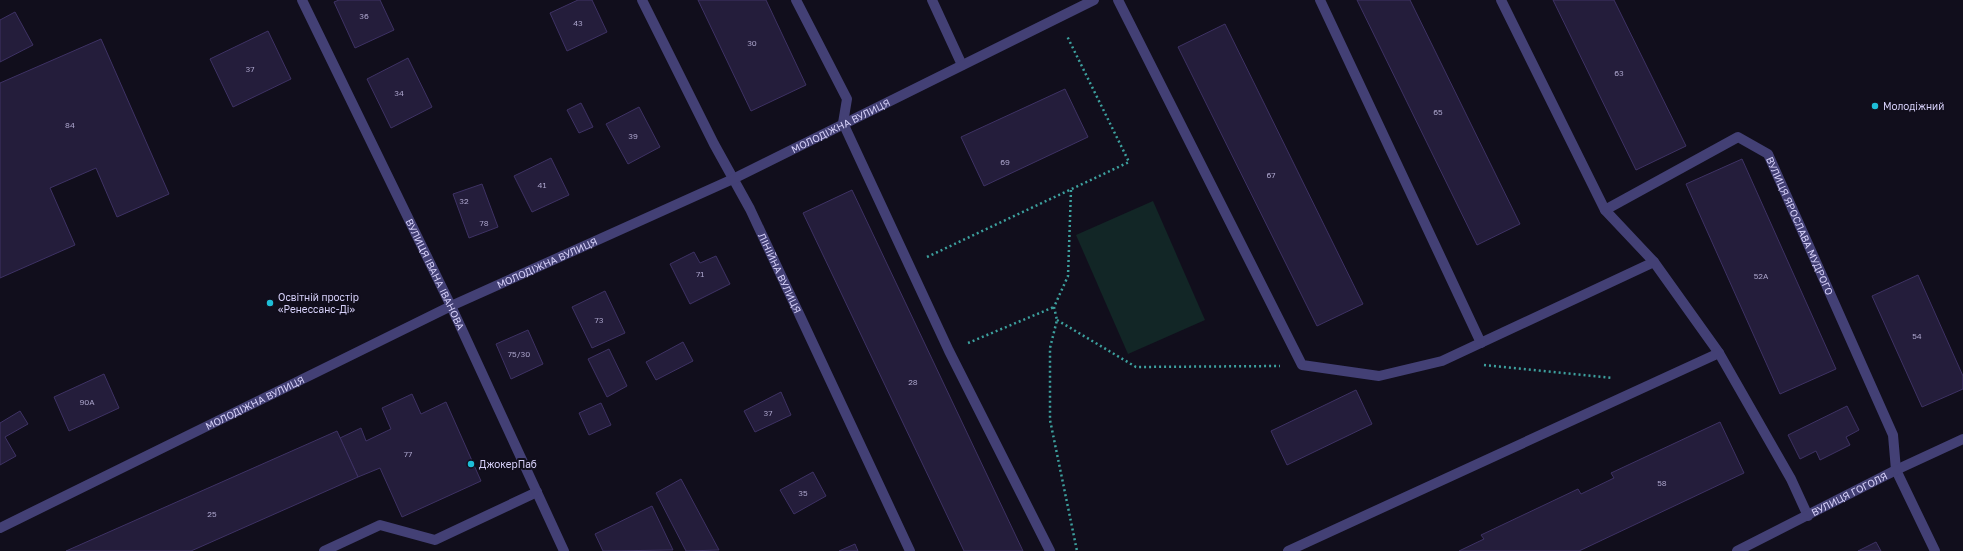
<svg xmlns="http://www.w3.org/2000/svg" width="1963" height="551" viewBox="0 0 1963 551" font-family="'Golos Text',sans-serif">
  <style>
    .green { fill: #122626 }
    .building { fill: #241d3b; stroke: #3e3264 }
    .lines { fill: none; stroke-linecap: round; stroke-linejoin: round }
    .path { stroke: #3da09e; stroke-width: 2.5; stroke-dasharray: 2 3; stroke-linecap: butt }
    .service { stroke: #434075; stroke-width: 10 }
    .minor { stroke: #434075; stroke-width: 10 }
    .poi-dot { fill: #1ebed7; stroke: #110e1c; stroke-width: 1.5 }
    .labels { text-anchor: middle; stroke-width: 4; stroke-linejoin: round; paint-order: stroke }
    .number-label { font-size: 8px; fill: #aaa3ca }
    .poi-label { font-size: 10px; fill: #d6d0f9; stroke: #110e1c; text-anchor: start }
    .street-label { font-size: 10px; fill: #d6d0f9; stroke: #110e1c }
  </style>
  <rect width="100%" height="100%" fill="#110e1c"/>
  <polygon class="green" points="1153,201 1205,320 1128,354 1076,235"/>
  <g class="building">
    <polygon points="339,0 380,0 394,30 355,48 334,2"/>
    <polygon points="578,0 592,0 607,32 567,51 550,13"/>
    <polygon points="698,0 766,0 806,85 751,111"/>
    <polygon points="1357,0 1410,0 1520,224 1477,245"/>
    <polygon points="1553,0 1614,0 1686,146 1636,170"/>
    <polygon points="15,12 33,45 0,62 0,20"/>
    <polygon points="1225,24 1363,304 1317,326 1178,47"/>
    <polygon points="268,31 291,79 233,107 210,59"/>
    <polygon points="101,39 169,194 117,217 96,168 50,188 75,245 0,278 0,83"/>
    <polygon points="408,58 432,107 391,128 367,79"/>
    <polygon points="1065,89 1088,137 984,186 961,137"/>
    <polygon points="581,103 593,127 579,133 567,110"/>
    <polygon points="639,107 660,147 628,164 606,124"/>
    <polygon points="551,158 569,195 532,212 514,176"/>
    <polygon points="1742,159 1836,369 1780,394 1686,184"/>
    <polygon points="482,184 498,227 469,238 453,194"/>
    <polygon points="852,190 1023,551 964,551 803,213"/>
    <polygon points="694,252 700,263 716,256 730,284 690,304 670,264"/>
    <polygon points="1918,275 1963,376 1963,389 1922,407 1872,296"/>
    <polygon points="605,291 625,333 592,348 572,307"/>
    <polygon points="528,330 543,364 511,379 496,344"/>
    <polygon points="683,342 693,361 656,380 646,362"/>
    <polygon points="609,349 627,386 607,397 588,359"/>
    <polygon points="104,374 119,408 69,431 54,397"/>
    <polygon points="1356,390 1372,424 1287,465 1271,431"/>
    <polygon points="781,392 791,415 755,432 744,411"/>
    <polygon points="412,394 421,414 446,402 481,481 402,517 380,468 358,477 340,438 361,428 366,441 391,429 382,408"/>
    <polygon points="601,403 611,425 589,435 579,413"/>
    <polygon points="1847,406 1859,430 1846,437 1850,445 1820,460 1816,451 1800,459 1788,435"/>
    <polygon points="20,411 28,424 5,437 16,456 0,465 0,423"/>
    <polygon points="1720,422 1744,473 1579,551 1459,551 1484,539 1481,535 1578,489 1581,494 1614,478 1611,473"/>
    <polygon points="337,431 358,477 191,551 66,551"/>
    <polygon points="813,472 826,496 794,514 780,490"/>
    <polygon points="681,479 719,550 686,551 656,493"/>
    <polygon points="652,506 673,550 603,551 595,534"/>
    <polygon points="1876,542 1881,551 1858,551"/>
    <polygon points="855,544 858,551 839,551"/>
  </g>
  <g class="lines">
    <g class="path">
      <polyline points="1071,190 1068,276 1054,307 1057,320 1050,348 1050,420 1077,551"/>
      <polyline points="927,257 1129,162 1067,36"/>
      <polyline points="1057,320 1136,367 1280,366"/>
      <polyline points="968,343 1054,307"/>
      <polyline points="1484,365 1613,378"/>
    </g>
    <g class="service">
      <polyline points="796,0 847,99 843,123 949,351 1050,551"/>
      <polyline points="932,0 962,65"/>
      <polyline points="1118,0 1302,365 1379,376 1442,361 1654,262"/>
      <polyline points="1320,0 1481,343"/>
      <polyline points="1605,210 1654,262 1719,353"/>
      <polyline points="324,551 380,525 435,540 537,492"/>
      <polyline points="1288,551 1719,353 1791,479 1808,516"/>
    </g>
    <g class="minor">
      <path id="s1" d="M302 0 451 306 564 551"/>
      <path id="s2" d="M642 0 714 144 750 209 910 551"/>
      <path id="s3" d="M1501 0 1605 210 1738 137 1768 154 1893 435 1896 470 1935 551"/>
      <path id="s4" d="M0 528 451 306 733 179 1094 0"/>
      <path id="s5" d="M1737 551 1896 470 1963 439"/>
    </g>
  </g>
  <g class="poi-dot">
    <circle cx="1875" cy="106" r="4"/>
    <circle cx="270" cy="303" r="4"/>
    <circle cx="471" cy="464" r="4"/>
  </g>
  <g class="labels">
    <g class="number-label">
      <text x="364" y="19">36</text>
      <text x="578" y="26">43</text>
      <text x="752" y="46">30</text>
      <text x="250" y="72">37</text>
      <text x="1619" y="76">63</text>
      <text x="399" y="96">34</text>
      <text x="1438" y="115">65</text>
      <text x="70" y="128">84</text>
      <text x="633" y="139">39</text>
      <text x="1005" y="165">69</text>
      <text x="1271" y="178">67</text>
      <text x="542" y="188">41</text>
      <text x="464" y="204">32</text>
      <text x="484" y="226">78</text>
      <text x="700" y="277">71</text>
      <text x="1761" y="279">52А</text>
      <text x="599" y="323">73</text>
      <text x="1917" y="339">54</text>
      <text x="519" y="357">75/30</text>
      <text x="913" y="385">28</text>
      <text x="87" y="405">90А</text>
      <text x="768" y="416">37</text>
      <text x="408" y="457">77</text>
      <text x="1662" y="486">58</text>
      <text x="803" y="496">35</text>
      <text x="212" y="517">25</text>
    </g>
    <g class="poi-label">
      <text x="1883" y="110">Молодіжний</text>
      <text x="278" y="301">Освітній простір<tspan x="278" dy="12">«Ренессанс-Ді»</tspan></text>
      <text x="479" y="468">ДжокерПаб</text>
    </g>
    <g class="street-label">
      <text dy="4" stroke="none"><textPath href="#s4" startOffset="932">МОЛОДІЖНА ВУЛИЦЯ</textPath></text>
      <text dy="4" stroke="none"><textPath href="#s3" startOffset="499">ВУЛИЦЯ ЯРОСЛАВА МУДРОГО</textPath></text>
      <text dy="4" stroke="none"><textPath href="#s4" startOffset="608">МОЛОДІЖНА ВУЛИЦЯ</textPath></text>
      <text dy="4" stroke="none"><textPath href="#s2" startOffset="306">ЛІНІЙНА ВУЛИЦЯ</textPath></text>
      <text dy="4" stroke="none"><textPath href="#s1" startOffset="305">ВУЛИЦЯ ІВАНА ІВАНОВА</textPath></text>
      <text dy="4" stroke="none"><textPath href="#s4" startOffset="284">МОЛОДІЖНА ВУЛИЦЯ</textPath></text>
      <text dy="4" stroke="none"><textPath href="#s5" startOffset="126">ВУЛИЦЯ ГОГОЛЯ</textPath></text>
    </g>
  </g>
</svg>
